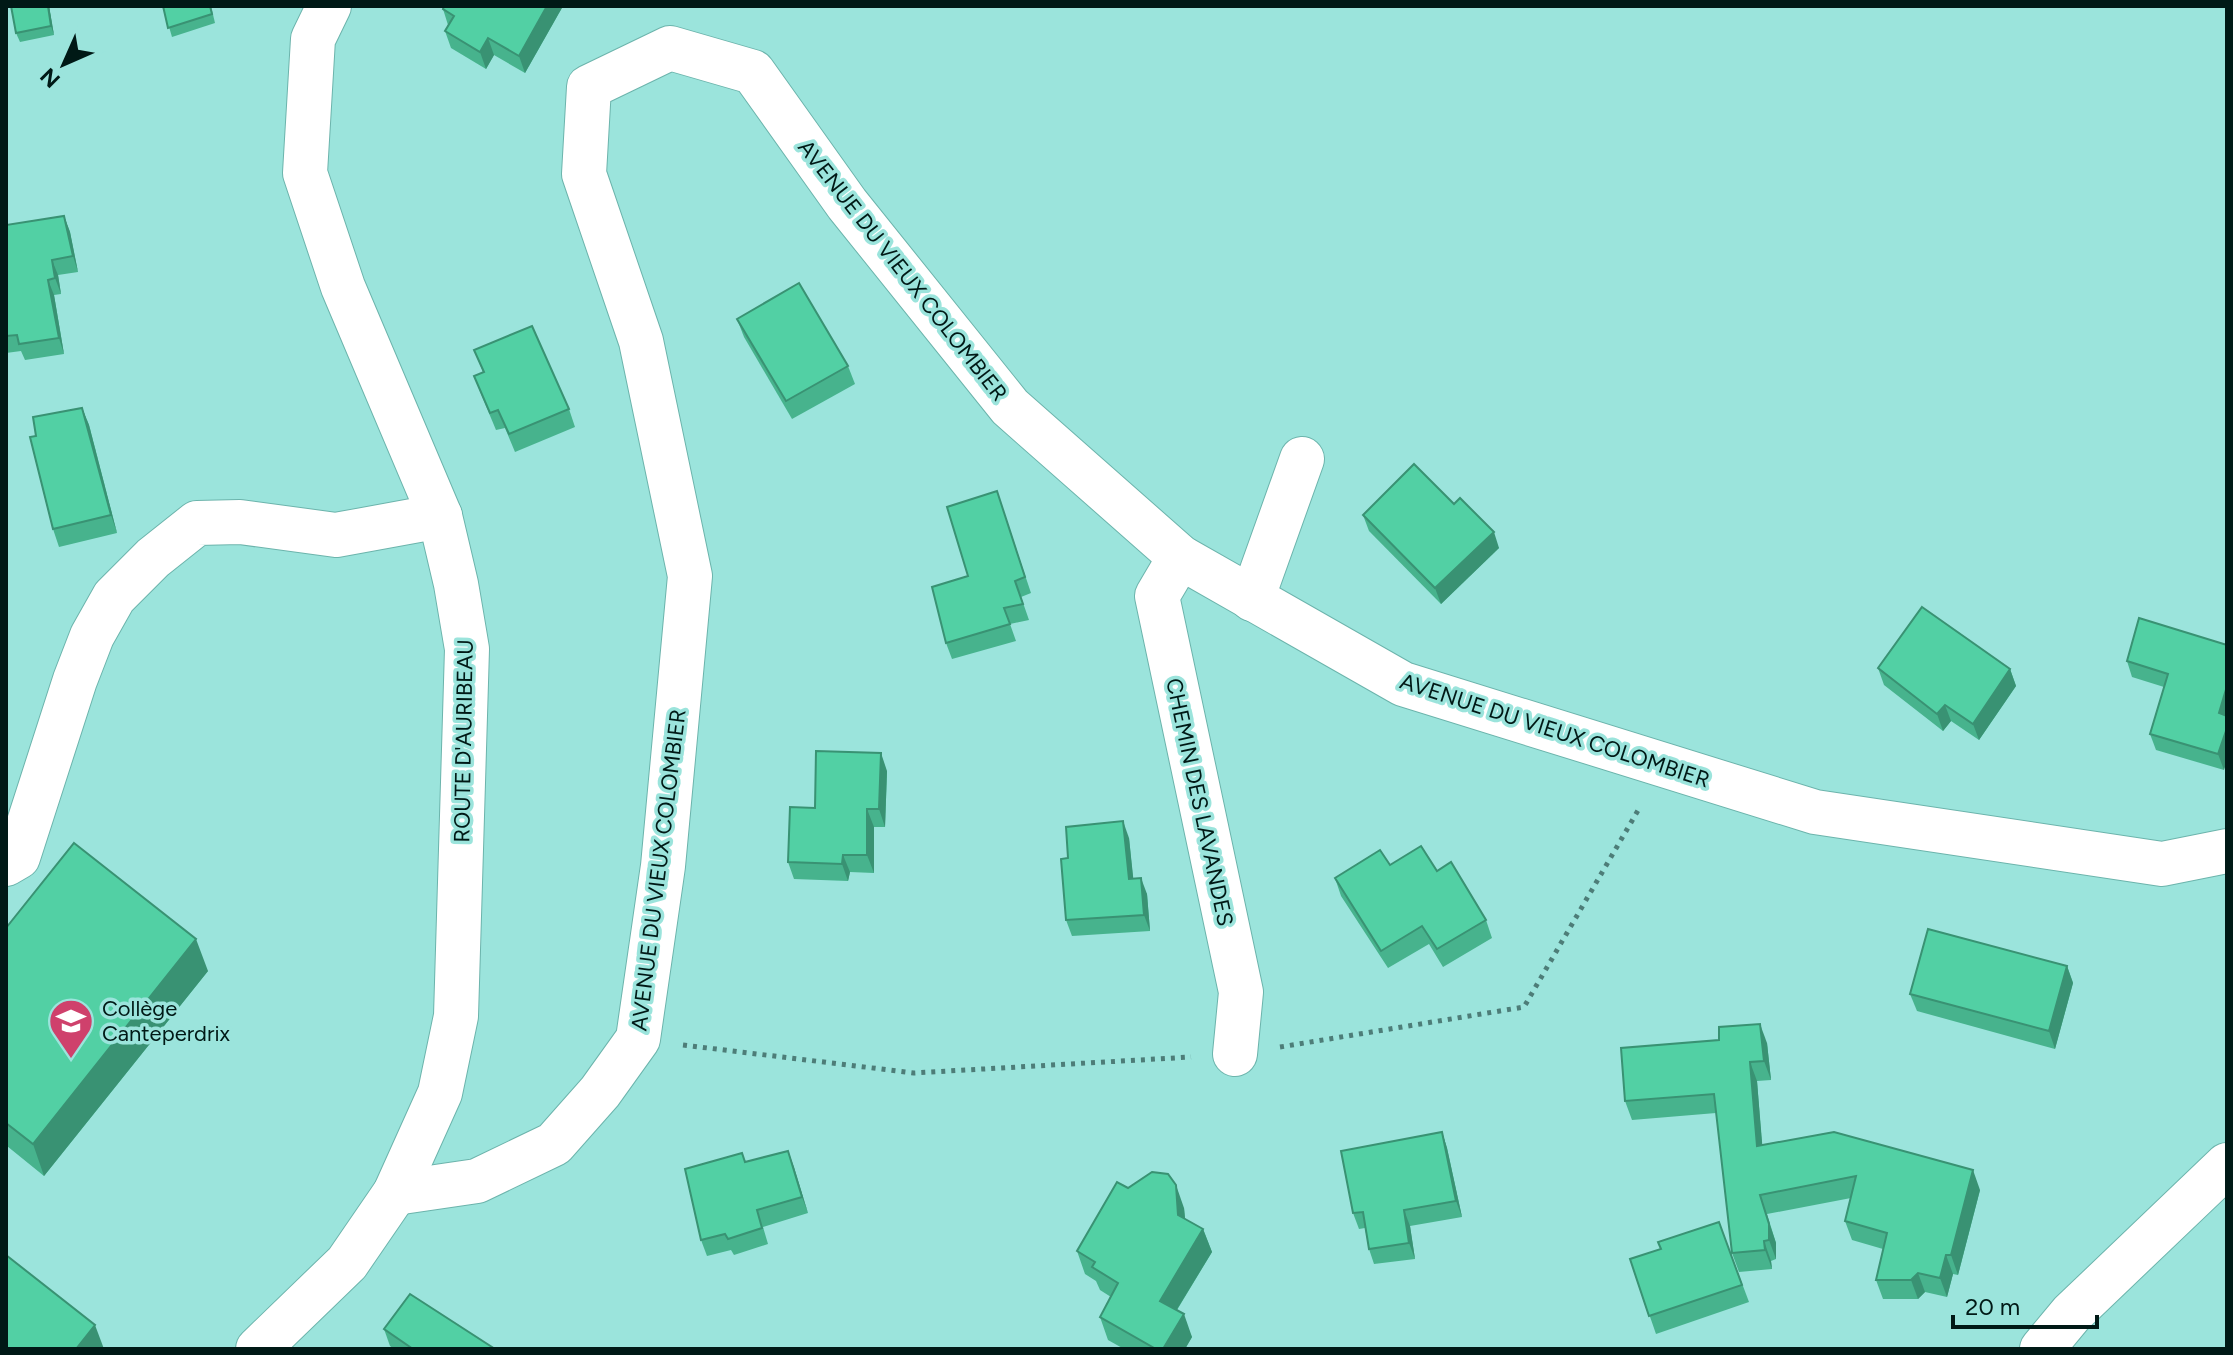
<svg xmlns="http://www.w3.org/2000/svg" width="2233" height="1355" viewBox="0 0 2233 1355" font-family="Figtree,sans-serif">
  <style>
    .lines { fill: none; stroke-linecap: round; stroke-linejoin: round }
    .minor-casing { stroke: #6cb4ac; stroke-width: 46 }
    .path { stroke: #4d7d78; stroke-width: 5; stroke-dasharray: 4 6; stroke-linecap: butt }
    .minor { stroke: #fff; stroke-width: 44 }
    .wall { fill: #47b38d }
    .shaded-wall { fill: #399273 }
    .building { fill: #52d0a4; stroke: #399273; stroke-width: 2 }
    .labels { text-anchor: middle; stroke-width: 7; stroke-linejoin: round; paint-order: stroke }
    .street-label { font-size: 22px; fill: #001916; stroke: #9be4dc }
    .poi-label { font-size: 22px; fill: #001916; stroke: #9be4dc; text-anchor: start }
  </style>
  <rect width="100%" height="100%" fill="#9be4dc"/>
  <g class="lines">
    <g class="minor-casing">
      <g id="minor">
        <polyline points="1180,557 1157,596 1241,992 1235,1054"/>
        <polyline points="1252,599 1302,459"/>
        <polyline points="6,864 18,857 75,680 92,636 114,597 153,558 197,523 240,522 336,535 440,516"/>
        <polyline points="395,1193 477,1181 554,1144 600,1092 638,1039 663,866 690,576 641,341 584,174 589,87 670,48 753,72 847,204 1010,407 1180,557 1403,684 1815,812 2162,864 2227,851"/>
        <polyline points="258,1349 347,1263 395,1193 440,1093 456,1016 467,649 456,584 440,516 343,287 305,173 313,39 329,6"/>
        <polyline points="2042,1349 2071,1314 2227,1165"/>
      </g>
    </g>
    <g class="path">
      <polyline points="683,1045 914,1073 1191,1057"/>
      <polyline points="1280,1047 1524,1007 1640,807"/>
    </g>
    <use href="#minor" class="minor"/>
  </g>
  <g class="wall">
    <polygon points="11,6 49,6 54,35 20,42 16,33"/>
    <polygon points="163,6 211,6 215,23 172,37"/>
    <polygon points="444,6 563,6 525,73 494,55 486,69 451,48 445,31 448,25 443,9"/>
    <polygon points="64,216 70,232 78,272 58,275 61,294 54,295 64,354 25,360 21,351 6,353 6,225"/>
    <polygon points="737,319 848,366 855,384 792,419 744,337"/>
    <polygon points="474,350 569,409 575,427 515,452 505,428 496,430 481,394 474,376 483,372"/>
    <polygon points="82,408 89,425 117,533 59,547 53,529 36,436"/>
    <polygon points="997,491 1031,593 1021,597 1029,620 1010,624 1016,641 952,659 946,643"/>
    <polygon points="1454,504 1499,548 1441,604 1369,531 1363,515"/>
    <polygon points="2227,645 2224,770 2156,750 2150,734 2164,687 2132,677 2127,661"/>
    <polygon points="1878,668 2010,669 2016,686 1979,740 1951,721 1943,731 1884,685"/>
    <polygon points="887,771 885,827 874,827 874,873 850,872 848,881 794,879 788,862 815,808"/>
    <polygon points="1129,838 1133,878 1147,894 1150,931 1072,936 1066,920 1068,858"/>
    <polygon points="1390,865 1437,871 1486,920 1492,938 1443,967 1429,944 1388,968 1341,896 1335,878"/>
    <polygon points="6,928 208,971 44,1176 7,1146 6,1147"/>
    <polygon points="2067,966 2073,983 2055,1049 1917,1011 1910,994"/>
    <polygon points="1767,1043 1771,1080 1757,1081 1762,1145 1980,1190 1958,1275 1953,1274 1947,1297 1925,1292 1918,1299 1883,1299 1876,1280 1883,1249 1852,1240 1845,1221 1851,1198 1767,1214 1776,1243 1776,1259 1771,1261 1772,1269 1739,1272 1732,1253 1716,1113 1632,1120 1625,1101"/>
    <polygon points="1442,1132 1447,1148 1462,1217 1410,1226 1415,1259 1374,1264 1369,1249 1365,1228 1359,1229 1353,1213"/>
    <polygon points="788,1151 808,1213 763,1227 768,1244 734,1255 731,1250 707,1256 701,1240 745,1162"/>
    <polygon points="1128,1188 1184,1208 1185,1219 1203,1229 1212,1252 1177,1310 1192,1337 1185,1349 1124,1349 1108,1340 1100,1317 1111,1297 1100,1290 1096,1281 1085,1274 1077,1251"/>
    <polygon points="1719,1222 1749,1302 1656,1334 1630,1259 1661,1249"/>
    <polygon points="384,1329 495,1349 394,1349 390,1346"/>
  </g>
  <g class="shaded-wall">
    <polygon points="48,6 49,6 54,35 51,26"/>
    <polygon points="547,6 563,6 525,73 519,56"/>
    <polygon points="488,38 494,55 486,69 480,52"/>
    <polygon points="64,216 70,232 78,272 73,256"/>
    <polygon points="52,260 58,275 61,294 55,278"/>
    <polygon points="48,280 54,295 64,354 59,338"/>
    <polygon points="82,408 89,425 117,533 111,515"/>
    <polygon points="1494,532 1499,548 1441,604 1435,588"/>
    <polygon points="2010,669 2016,686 1979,740 1973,724"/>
    <polygon points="2227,686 2227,720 2219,713"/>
    <polygon points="1945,705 1951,721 1943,731 1937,714"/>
    <polygon points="2227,728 2227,761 2224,770 2218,754"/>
    <polygon points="881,753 887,771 885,827 879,809"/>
    <polygon points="867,809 874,827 874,873 867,855"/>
    <polygon points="1123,821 1129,838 1135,895 1129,879"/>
    <polygon points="843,855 850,872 848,881 842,864"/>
    <polygon points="1141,878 1147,894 1150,931 1144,915"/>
    <polygon points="196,939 208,971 44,1176 33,1144"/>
    <polygon points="2067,966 2073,983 2055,1049 2049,1031"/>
    <polygon points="1760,1024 1767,1043 1771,1080 1764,1061"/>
    <polygon points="1750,1062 1757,1081 1764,1166 1757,1146"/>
    <polygon points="1442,1132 1447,1148 1462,1217 1456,1201"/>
    <polygon points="788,1151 794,1167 808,1213 802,1197"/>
    <polygon points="1973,1170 1980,1190 1958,1275 1951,1255"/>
    <polygon points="1176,1185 1184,1208 1187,1238 1178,1215"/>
    <polygon points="1760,1195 1776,1243 1776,1259 1769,1240"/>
    <polygon points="1404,1210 1410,1226 1415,1259 1409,1243"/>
    <polygon points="1203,1229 1212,1252 1168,1324 1160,1301"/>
    <polygon points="1764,1241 1771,1261 1772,1269 1765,1250"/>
    <polygon points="1946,1255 1953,1274 1947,1297 1940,1278"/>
    <polygon points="1918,1273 1925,1292 1918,1299 1911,1280"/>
    <polygon points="1184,1314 1192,1337 1185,1349 1163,1349"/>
    <polygon points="95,1325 104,1349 76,1349"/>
  </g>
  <g class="building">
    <polygon points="11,6 48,6 51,26 16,33"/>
    <polygon points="163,6 210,6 212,14 168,28"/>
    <polygon points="444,6 547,6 519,56 488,38 480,52 445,31 454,16 443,9"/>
    <polygon points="64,216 73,256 52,260 55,278 48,280 59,338 19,344 17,335 6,336 6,225"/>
    <polygon points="799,283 848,366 786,401 737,319"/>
    <polygon points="532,326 569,409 509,434 498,410 490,413 474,376 484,372 474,350"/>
    <polygon points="82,408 111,515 53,529 30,437 36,436 33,417"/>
    <polygon points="1414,464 1454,504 1460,498 1494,532 1435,588 1363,515"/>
    <polygon points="997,491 1025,577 1015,581 1023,604 1004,608 1010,624 946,643 932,587 968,576 947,507"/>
    <polygon points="1922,607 2010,669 1973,724 1945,705 1937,714 1878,668"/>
    <polygon points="2139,618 2227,645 2227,686 2219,713 2227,716 2227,728 2218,754 2150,734 2168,674 2127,661"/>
    <polygon points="816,751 881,753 879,809 867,809 867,855 843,855 842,864 788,862 790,807 815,808"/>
    <polygon points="1123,821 1129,879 1141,878 1144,915 1066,920 1061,859 1068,858 1066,827"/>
    <polygon points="74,843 196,939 33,1144 6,1123 6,928"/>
    <polygon points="1421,846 1437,871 1451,862 1486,920 1437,949 1422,926 1381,951 1335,878 1380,850 1390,865"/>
    <polygon points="1928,929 2067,966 2049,1031 1910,994"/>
    <polygon points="1760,1024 1764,1061 1750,1062 1757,1146 1834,1132 1973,1170 1951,1255 1946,1255 1940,1278 1918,1273 1911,1280 1876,1280 1887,1233 1845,1221 1856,1176 1760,1195 1769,1224 1769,1240 1764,1241 1765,1250 1732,1253 1714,1094 1625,1101 1621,1048 1719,1040 1719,1027"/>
    <polygon points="1442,1132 1456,1201 1404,1210 1409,1243 1369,1249 1363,1212 1353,1213 1341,1151"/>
    <polygon points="788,1151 802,1197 757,1210 762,1228 728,1239 725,1234 701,1240 685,1169 742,1153 745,1162"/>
    <polygon points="1152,1172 1168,1174 1176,1185 1178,1215 1203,1229 1160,1301 1184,1314 1163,1349 1156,1349 1100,1317 1118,1283 1092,1267 1095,1262 1077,1251 1117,1182 1128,1188"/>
    <polygon points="1719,1222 1742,1285 1649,1316 1630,1259 1661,1249 1658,1242"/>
    <polygon points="6,1255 95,1325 76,1349 6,1349"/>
    <polygon points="410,1294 495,1349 413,1349 384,1329"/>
  </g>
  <defs>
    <g id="school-pin" transform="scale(2.3)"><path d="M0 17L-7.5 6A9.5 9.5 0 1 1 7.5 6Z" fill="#cf416c" stroke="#9be4dc"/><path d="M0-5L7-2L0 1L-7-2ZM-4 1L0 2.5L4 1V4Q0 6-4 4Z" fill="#fff"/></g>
  </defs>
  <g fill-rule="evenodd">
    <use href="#school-pin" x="71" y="1021"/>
  </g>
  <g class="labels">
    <g class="street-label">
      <text transform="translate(903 270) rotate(52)" y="8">AVENUE DU VIEUX COLOMBIER</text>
      <text transform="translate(1555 730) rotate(18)" y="8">AVENUE DU VIEUX COLOMBIER</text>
      <text transform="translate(463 741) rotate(-89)" y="8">ROUTE D'AURIBEAU</text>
      <text transform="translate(1200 802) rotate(78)" y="8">CHEMIN DES LAVANDES</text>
      <text transform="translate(658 870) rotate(-83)" y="8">AVENUE DU VIEUX COLOMBIER</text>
    </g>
    <g class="poi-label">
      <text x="102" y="1016">Collège<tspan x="102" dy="25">Canteperdrix</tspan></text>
    </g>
  </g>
  <rect width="2233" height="1355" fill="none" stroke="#001916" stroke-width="16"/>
  <g transform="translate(64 64) rotate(225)" stroke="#9be4dc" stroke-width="6" paint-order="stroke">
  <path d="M0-6L14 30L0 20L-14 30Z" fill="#001916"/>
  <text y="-12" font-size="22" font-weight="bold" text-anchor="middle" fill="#001916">N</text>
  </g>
  <path d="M1953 1315v12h144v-12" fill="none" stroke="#001916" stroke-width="4"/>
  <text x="1965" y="1315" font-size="24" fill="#001916" stroke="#9be4dc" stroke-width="6" paint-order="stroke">20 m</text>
</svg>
